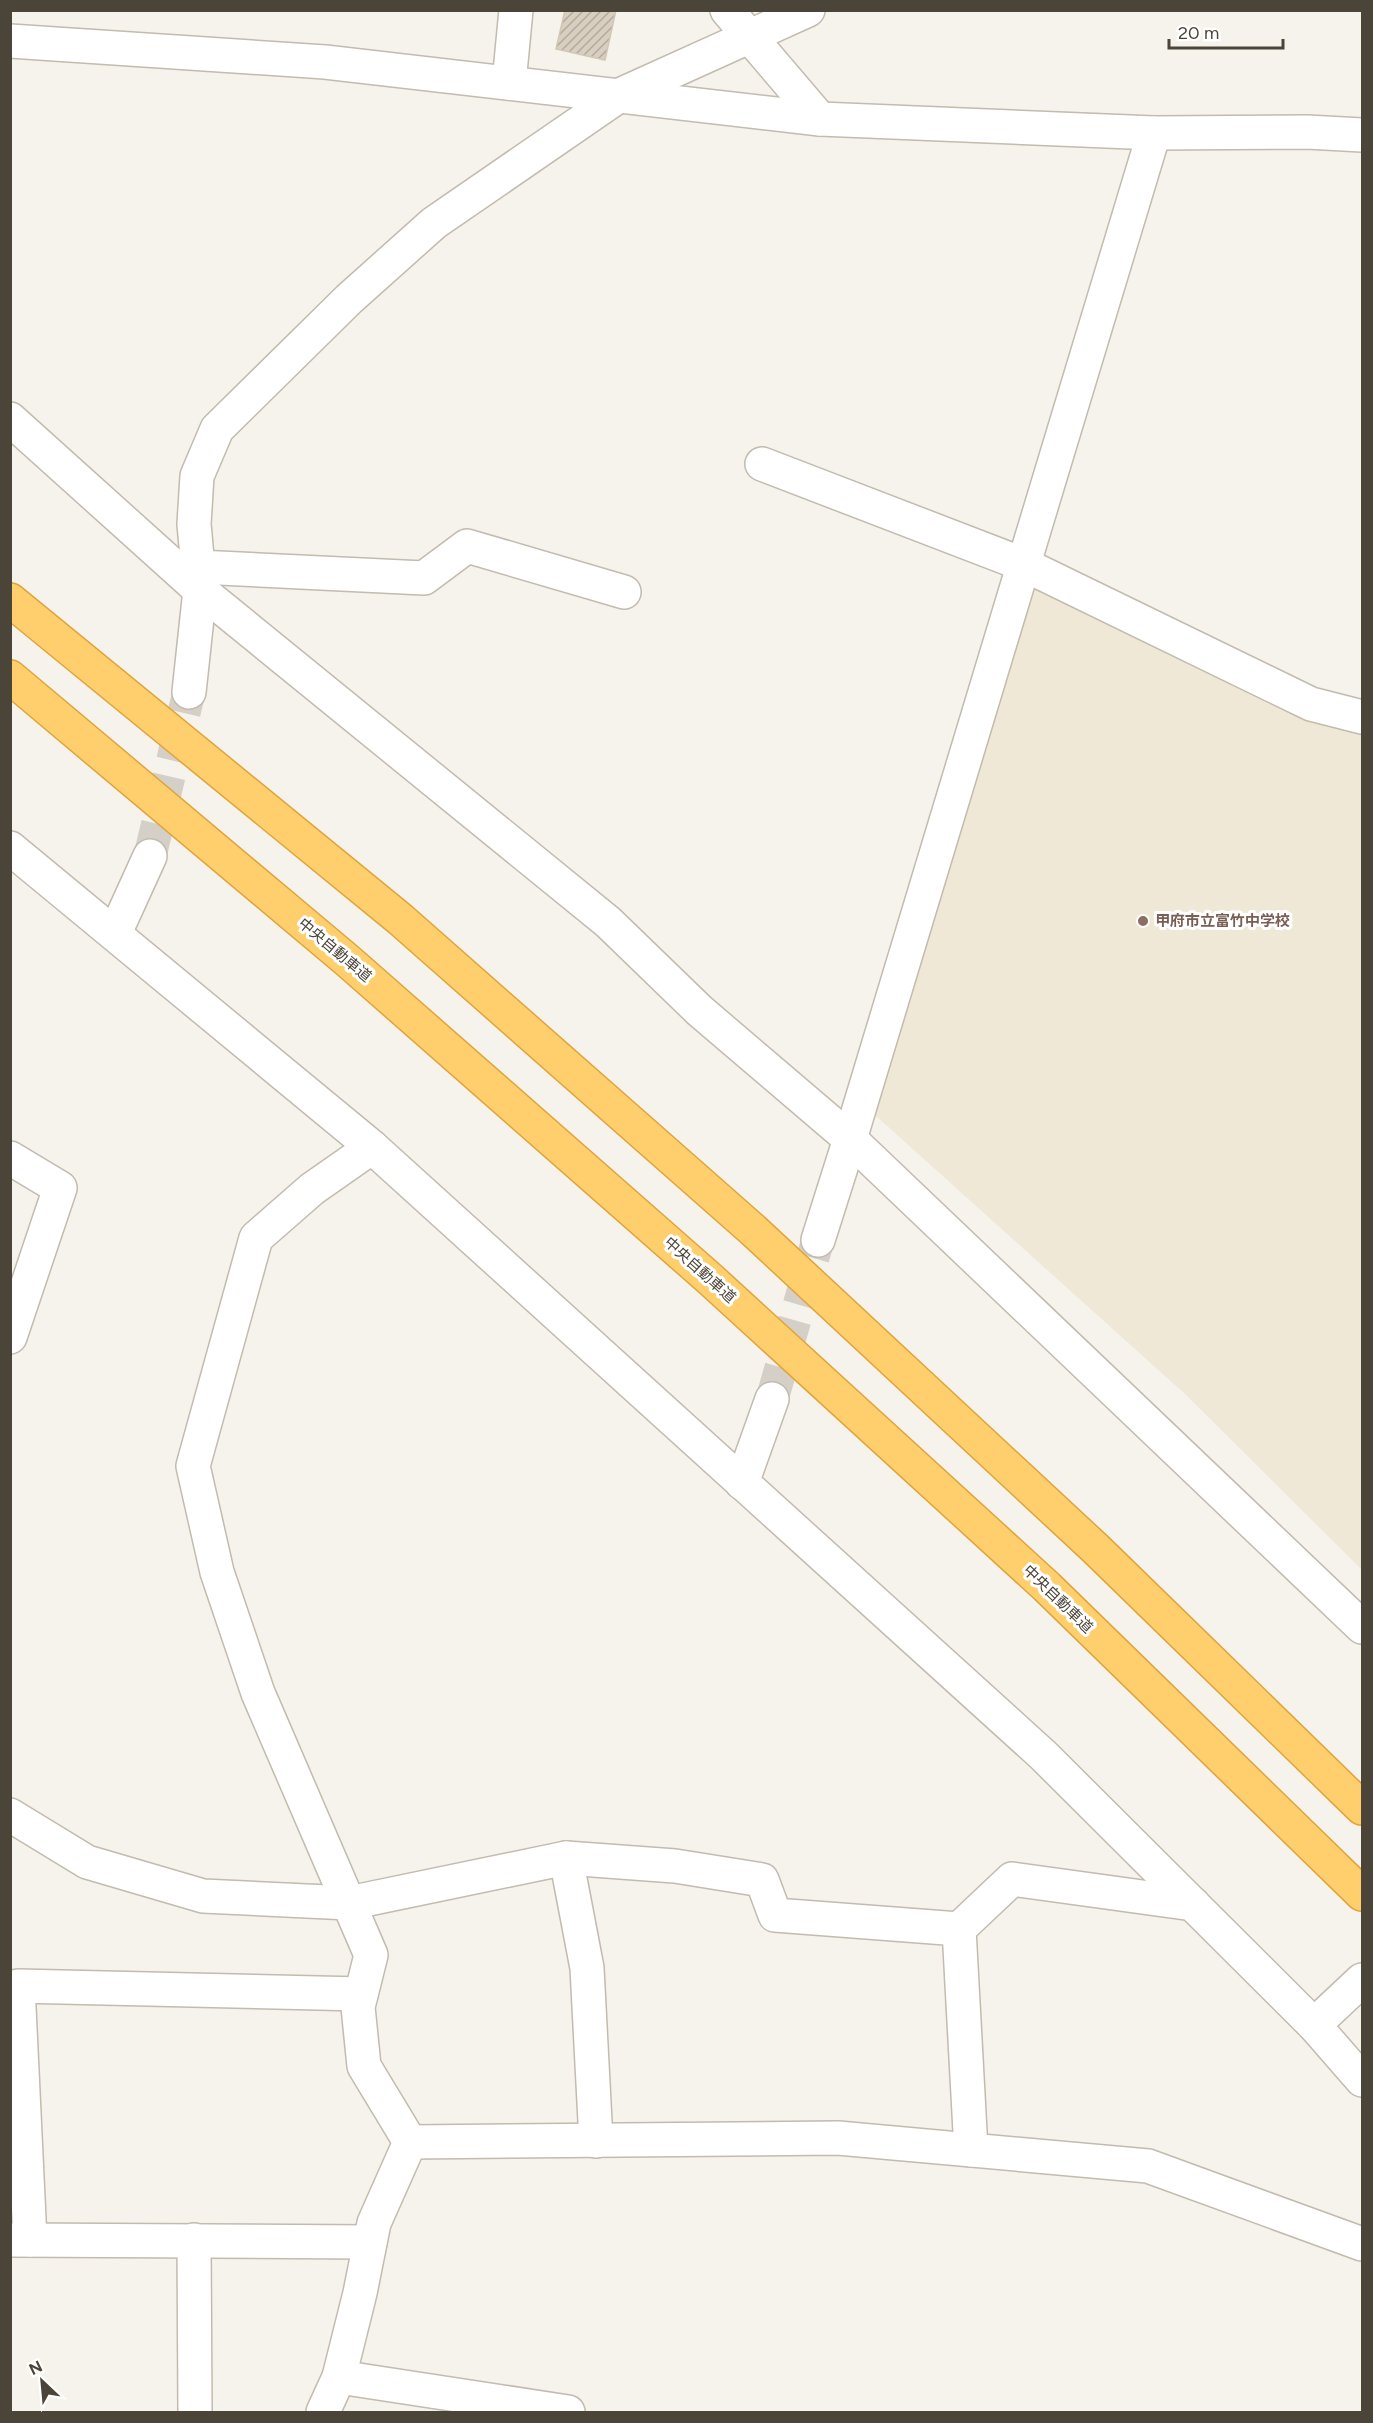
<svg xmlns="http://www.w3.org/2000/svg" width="1373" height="2423" viewBox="0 0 1373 2423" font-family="Figtree,'Noto Sans JP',sans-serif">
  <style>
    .education { fill: #efe8d6 }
    .building { fill: url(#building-hatch); stroke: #d3c7b4; stroke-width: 1.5 }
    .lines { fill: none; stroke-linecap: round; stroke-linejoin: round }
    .minor-tunnel { stroke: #d4d0c8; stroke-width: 33; stroke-dasharray: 33 16; stroke-linecap: butt }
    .minor-casing { stroke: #c2bbae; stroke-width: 36 }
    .motorway-casing { stroke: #e0a43c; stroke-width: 36 }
    .minor { stroke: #fff; stroke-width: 33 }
    .motorway { stroke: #ffcf6e; stroke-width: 33 }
    .education-dot { fill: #8d6e63; stroke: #fff; stroke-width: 2 }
    .labels { text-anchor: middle; stroke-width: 6; stroke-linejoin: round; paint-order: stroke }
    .education-label { font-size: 15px; font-weight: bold; fill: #785e54; stroke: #fff; text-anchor: start }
    .street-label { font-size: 15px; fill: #4b4439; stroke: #fff }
  </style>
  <defs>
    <pattern id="building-hatch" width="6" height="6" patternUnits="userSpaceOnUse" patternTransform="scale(1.5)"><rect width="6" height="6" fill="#d8cfc1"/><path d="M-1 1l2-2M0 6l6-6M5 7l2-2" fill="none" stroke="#b1aa9e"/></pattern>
  </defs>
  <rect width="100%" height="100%" fill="#f6f3ec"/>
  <polygon class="education" points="1032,576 1296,714 1362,735 1362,1570 1185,1394 865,1106"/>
  <polygon class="building" points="565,10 616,10 605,60 556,49"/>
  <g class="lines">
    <g class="minor-tunnel">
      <polyline points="150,856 189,692"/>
      <polyline points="772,1399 818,1240"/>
    </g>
    <g class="minor-casing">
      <g id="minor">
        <polyline points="727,10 820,119"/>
        <polyline points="10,41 325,62 820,119 1154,133 1307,132 1362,135"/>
        <polyline points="509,83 516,10"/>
        <polyline points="10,419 200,590 608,922 700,1011 850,1139 1362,1627"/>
        <polyline points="762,464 1025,565 1311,704 1362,717"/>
        <polyline points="198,567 424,578 467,546 624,592"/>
        <polyline points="189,692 200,590 194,524 197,476 217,429 349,299 434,223 620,95 808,10"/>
        <polyline points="10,848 372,1147 1043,1755 1314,2025 1362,2080"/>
        <polyline points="115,933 150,856"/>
        <polyline points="10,1158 60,1188 10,1337"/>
        <polyline points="818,1240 850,1139 1154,133"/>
        <polyline points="742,1483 772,1399"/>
        <polyline points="10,1815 87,1862 203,1896 349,1903 566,1858 675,1866 762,1880 775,1915 959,1929 971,2150"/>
        <polyline points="566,1858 587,1968 596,2141"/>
        <polyline points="959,1929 1012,1879 1193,1904"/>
        <polyline points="1314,2025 1362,1980"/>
        <polyline points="410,2142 838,2138 1148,2166 1362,2244"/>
        <polyline points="10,2240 370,2242"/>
        <polyline points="30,2240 18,1986 361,1994"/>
        <polyline points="194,2240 195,2412"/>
        <polyline points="339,2377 568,2412"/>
        <polyline points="323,2412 339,2377 360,2293 374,2223 410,2142 364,2066 358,2007 371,1955 258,1693 217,1572 193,1466 256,1238 312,1189 372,1147"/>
      </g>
    </g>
    <g class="motorway-casing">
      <g id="motorway">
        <polyline points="10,600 400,919 753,1230 1096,1549 1362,1808"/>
        <polyline points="10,677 348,961 710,1279 1047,1587 1362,1894"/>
      </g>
    </g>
    <use href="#minor" class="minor"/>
    <use href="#motorway" class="motorway"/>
  </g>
  <circle class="education-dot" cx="1143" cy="921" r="6"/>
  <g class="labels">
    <g class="education-label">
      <text x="1155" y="926">甲府市立富竹中学校</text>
    </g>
    <g class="street-label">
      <text transform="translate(335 950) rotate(40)" y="5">中央自動車道</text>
      <text transform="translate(700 1270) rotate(42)" y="5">中央自動車道</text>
      <text transform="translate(1058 1599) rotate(44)" y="5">中央自動車道</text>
    </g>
  </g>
  <rect width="1373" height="2423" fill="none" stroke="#4b4439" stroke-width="24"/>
  <g transform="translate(42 2381) rotate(334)" stroke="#ffffff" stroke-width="4.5" paint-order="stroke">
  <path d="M0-4.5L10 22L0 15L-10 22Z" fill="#4b4439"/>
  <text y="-9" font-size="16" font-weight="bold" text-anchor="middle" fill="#4b4439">N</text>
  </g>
  <path d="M1169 39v9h114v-9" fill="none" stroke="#4b4439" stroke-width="3"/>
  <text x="1178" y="39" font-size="18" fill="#4b4439" stroke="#ffffff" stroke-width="4.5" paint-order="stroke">20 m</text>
</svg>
